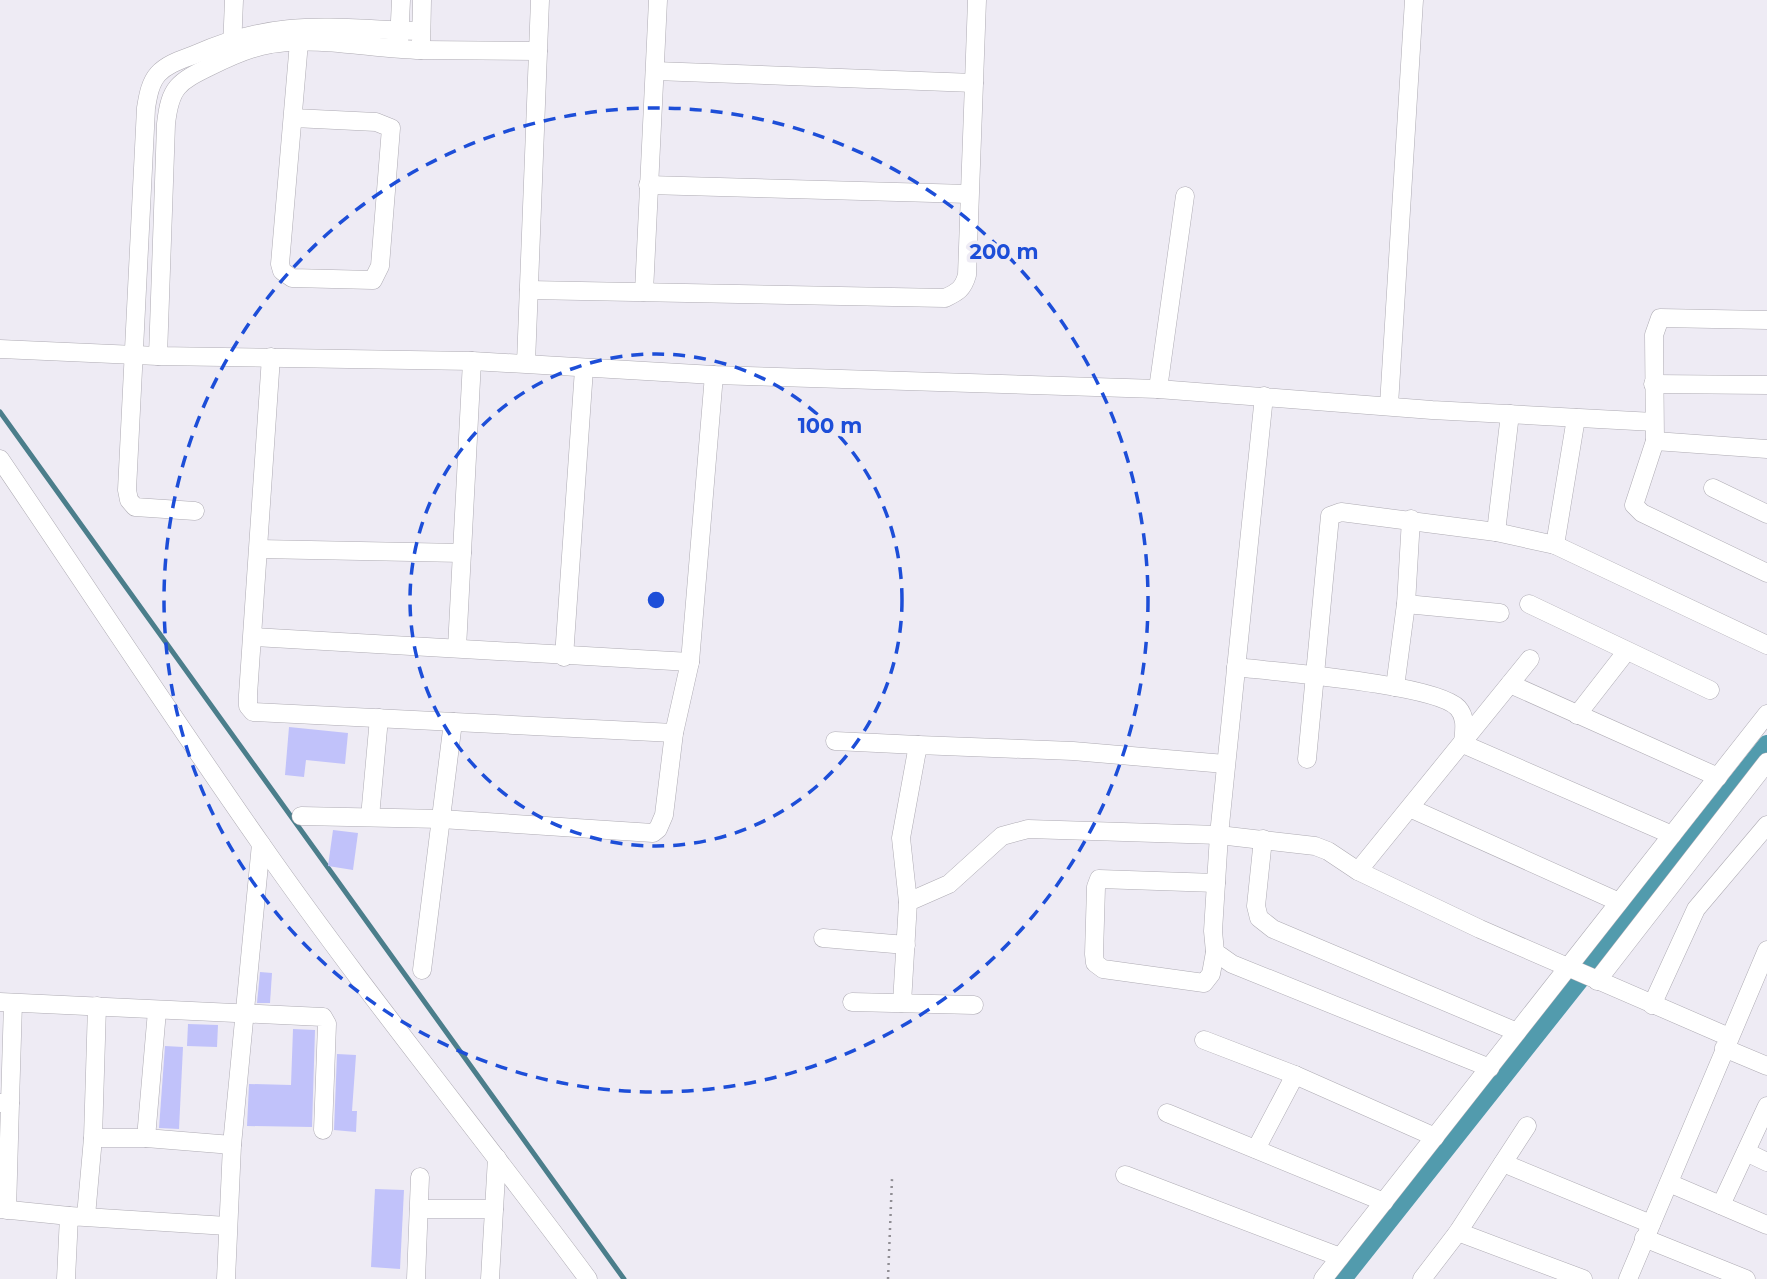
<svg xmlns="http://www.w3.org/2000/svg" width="1767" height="1279" viewBox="0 0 1767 1279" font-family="Montserrat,sans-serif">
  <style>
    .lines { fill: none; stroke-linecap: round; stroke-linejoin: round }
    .stream { stroke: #4b7e8b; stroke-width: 5 }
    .canal { stroke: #529bad; stroke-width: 18 }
    .building { fill: #c1c2fa }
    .minor-casing { stroke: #aeabb3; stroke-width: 19 }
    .path { stroke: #908e94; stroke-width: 2.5; stroke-dasharray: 2 5; stroke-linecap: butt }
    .minor { stroke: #fff; stroke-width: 18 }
    .ring { fill: none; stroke: #1d4ed8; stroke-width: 3.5; stroke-dasharray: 12 9 }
    .centre { fill: #1d4ed8; stroke: #eeebf4; stroke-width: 3.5 }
    .ring-label { font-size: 21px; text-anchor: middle; font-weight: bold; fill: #1d4ed8; stroke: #eeebf4; stroke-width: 7; stroke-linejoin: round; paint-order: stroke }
  </style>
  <rect width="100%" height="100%" fill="#eeebf4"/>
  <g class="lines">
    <polyline class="stream" points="0,412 624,1279"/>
    <polyline class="canal" points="1343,1279 1767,744"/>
  </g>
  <g class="building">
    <polygon points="289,727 348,733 345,764 306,760 304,777 285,775"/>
    <polygon points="333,830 358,833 353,870 328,866"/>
    <polygon points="260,972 272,973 270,1003 257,1003"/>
    <polygon points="188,1024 218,1025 217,1047 187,1046"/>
    <polygon points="293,1029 315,1030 312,1127 247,1126 249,1084 291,1085"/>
    <polygon points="165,1046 183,1047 179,1129 159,1128"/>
    <polygon points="337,1054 356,1055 352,1111 357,1111 356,1132 334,1130"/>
    <polygon points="375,1189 404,1190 400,1269 371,1267"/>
  </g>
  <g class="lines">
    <g class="minor-casing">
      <g id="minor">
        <polyline points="399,42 401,0"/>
        <polyline points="232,49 234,0"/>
        <polyline points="421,50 538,51"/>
        <polyline points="655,71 974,83"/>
        <polyline points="294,118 376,122 391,128 380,266 373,280 292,278 282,271 280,264 299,42"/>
        <polyline points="648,185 969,194"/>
        <path d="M529 290 945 298C958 292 963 289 967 275L977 0"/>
        <polyline points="644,292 658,0"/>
        <polyline points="1767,320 1660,318 1654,335 1655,441 1634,505 1642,513 1767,573"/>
        <polyline points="0,349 158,356 472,361 714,375 1158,389 1432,410 1654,422"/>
        <path d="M158 356 166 124C170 87 178 82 211 66 229 57 250 47 271 44 319 36 372 49 421 50L422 0"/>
        <polyline points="271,357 248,695 248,706 253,712 674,733"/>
        <polyline points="526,363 540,0"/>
        <polyline points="1653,384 1767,385"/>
        <polyline points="1158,389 1185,196"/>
        <polyline points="1264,396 1219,835 1213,931 1215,952 1232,964 1490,1068"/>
        <polyline points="1389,405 1414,0"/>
        <polyline points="1655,441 1767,449"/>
        <path d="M0 459C87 587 172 717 261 844 365 993 480 1133 588 1279"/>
        <polyline points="1713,488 1767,514"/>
        <path d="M195 511 135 507 129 500 127 490 146 108C148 96 150 83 158 74 168 63 184 59 196 54 280 17 333 29 421 31"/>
        <polyline points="1496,532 1510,414"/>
        <polyline points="1555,545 1767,645"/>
        <polyline points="259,549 462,553"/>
        <polyline points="1406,604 1500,613"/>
        <polyline points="1529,604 1710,690"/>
        <polyline points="253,637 690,662 714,375"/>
        <polyline points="457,648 472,361"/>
        <polyline points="564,657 584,369"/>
        <path d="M1236 667C1276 672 1436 684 1458 708 1467 718 1464 731 1463 744L1672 835"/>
        <polyline points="1510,684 1718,777"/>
        <polyline points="1395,687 1406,604 1411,519"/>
        <polyline points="1577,715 1626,652"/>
        <polyline points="835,741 918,745"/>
        <polyline points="1307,759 1330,516 1341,512 1496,532 1555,545 1576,418"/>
        <polyline points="1412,809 1619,902"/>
        <polyline points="301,816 441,819 653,833 658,829 664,815 674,733 690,662"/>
        <polyline points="370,817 379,718"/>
        <polyline points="1263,839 1256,906 1259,918 1273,929 1517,1032"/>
        <polyline points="1358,871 1530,659"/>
        <polyline points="908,902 901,838 918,745 1073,751 1225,764"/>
        <polyline points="823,938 906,945"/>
        <polyline points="1215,952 1211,974 1204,983 1103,969 1095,963 1094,954 1096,887 1099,879 1216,883"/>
        <polyline points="422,970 453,722"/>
        <polyline points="1597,981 1767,762"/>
        <polyline points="0,1002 323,1017 327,1024 323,1130"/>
        <polyline points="852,1002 974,1005"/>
        <polyline points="902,1003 908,902 949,884 1002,836 1028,829 1219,835 1315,846 1328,851 1358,871 1480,929 1729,1037"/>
        <polyline points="1652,1005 1696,909 1767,825"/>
        <polyline points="1204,1040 1295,1075 1435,1137"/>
        <polyline points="1724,1048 1767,1066"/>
        <polyline points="0,1103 10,1103 13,1003"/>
        <polyline points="1167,1113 1384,1202"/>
        <polyline points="93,1138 146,1138 232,1145"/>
        <polyline points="146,1138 157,1011"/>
        <polyline points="1256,1149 1295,1075"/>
        <polyline points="1746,1152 1767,1162"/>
        <polyline points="1503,1163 1651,1224"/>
        <polyline points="1125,1175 1340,1257"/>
        <polyline points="1669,1183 1767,1225"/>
        <polyline points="1721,1205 1767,1106"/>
        <polyline points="0,1209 69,1216"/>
        <polyline points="419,1209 494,1209"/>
        <polyline points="7,1210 10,1103"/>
        <polyline points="86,1216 93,1138 97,1006"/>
        <polyline points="1458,1232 1583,1279"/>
        <polyline points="1644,1238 1746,1279"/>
        <polyline points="66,1279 69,1216 227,1226"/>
        <polyline points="226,1279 232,1145 261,844"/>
        <polyline points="416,1279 420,1177"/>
        <polyline points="490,1279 497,1158"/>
        <polyline points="1323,1279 1767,714"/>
        <polyline points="1422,1279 1458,1232 1527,1126"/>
        <polyline points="1628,1279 1767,950"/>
      </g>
    </g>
    <polyline class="path" points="888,1279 892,1179"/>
    <use href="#minor" class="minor"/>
  </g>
  <g class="ring">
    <circle cx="656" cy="600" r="246"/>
    <circle cx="656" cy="600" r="492"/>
  </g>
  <circle cx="656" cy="600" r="10" class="centre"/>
  <g class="ring-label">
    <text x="1004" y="259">200 m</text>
    <text x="830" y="433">100 m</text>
  </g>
</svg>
